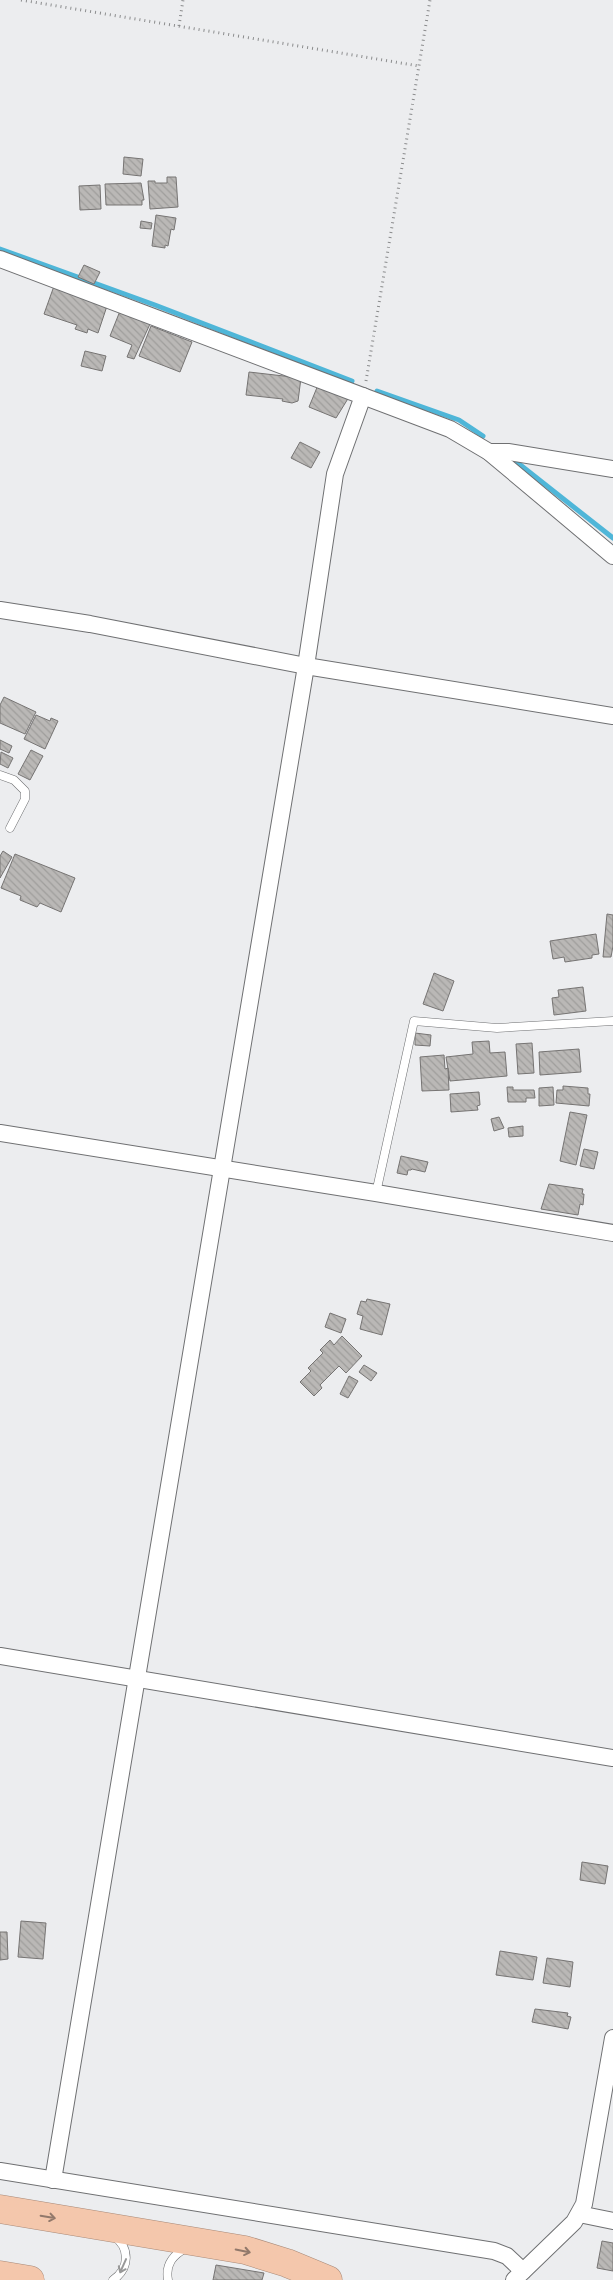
<svg xmlns="http://www.w3.org/2000/svg" width="613" height="2280" viewBox="0 0 613 2280" font-family="'Fira Sans',sans-serif">
  <style>
    .lines { fill: none; stroke-linecap: round; stroke-linejoin: round }
    .stream { stroke: #4fb6d8; stroke-width: 5 }
    .building { fill: url(#building-back-hatch); stroke: #767473 }
    .service-casing { stroke: #6f7072; stroke-width: 9 }
    .minor-casing { stroke: #6f7072; stroke-width: 18 }
    .motorway-casing { stroke: #a88a79; stroke-width: 29 }
    .path { stroke: #8b8c8d; stroke-width: 3; stroke-dasharray: 1 4; stroke-linecap: butt }
    .service { stroke: #fff; stroke-width: 8 }
    .minor { stroke: #fff; stroke-width: 16 }
    .motorway { stroke: #f4c7ac; stroke-width: 28 }
    .oneway { stroke: #92796b }
    .oneway2 { stroke: #989898 }
  </style>
  <defs>
    <pattern id="building-back-hatch" width="6" height="6" patternUnits="userSpaceOnUse" patternTransform="scale(1.25)"><rect width="6" height="6" fill="#bab8b6"/><path d="M-1 5l2 2M0 0l6 6M5-1l2 2" fill="none" stroke="#9f9e9c"/></pattern>
  </defs>
  <rect width="100%" height="100%" fill="#ecedef"/>
  <g class="lines">
    <g class="stream">
      <polyline points="0,249 155,305 352,381"/>
      <polyline points="377,391 459,420 483,436"/>
      <polyline points="514,460 613,538"/>
    </g>
  </g>
  <g class="building">
    <polygon points="124,157 143,159 141,176 123,174"/>
    <polygon points="167,177 176,177 178,207 150,209 148,181 155,181 155,183 167,183"/>
    <polygon points="141,183 144,200 142,200 142,205 106,205 105,184"/>
    <polygon points="100,185 101,209 80,210 79,186"/>
    <polygon points="156,215 176,218 174,230 171,229 168,246 165,245 165,248 152,246"/>
    <polygon points="141,221 152,223 151,229 140,228"/>
    <polygon points="84,265 100,272 94,284 78,277"/>
    <polygon points="54,286 107,306 98,333 88,329 87,333 75,329 77,325 44,314"/>
    <polygon points="120,311 150,324 134,359 127,357 132,345 110,336"/>
    <polygon points="151,326 192,342 180,372 139,356"/>
    <polygon points="85,351 106,356 102,371 81,366"/>
    <polygon points="249,372 301,378 298,401 292,403 282,401 283,399 246,395"/>
    <polygon points="318,385 349,397 336,418 309,407"/>
    <polygon points="300,442 320,452 311,468 291,458"/>
    <polygon points="4,697 36,712 25,734 0,723 0,705"/>
    <polygon points="36,715 50,721 51,718 58,721 45,749 24,739"/>
    <polygon points="0,740 12,746 9,753 0,749"/>
    <polygon points="31,750 43,756 30,780 18,774"/>
    <polygon points="1,752 13,758 8,768 0,764"/>
    <polygon points="3,851 12,857 0,878 0,856"/>
    <polygon points="15,854 75,878 61,912 40,903 37,907 20,900 21,896 1,888"/>
    <polygon points="607,914 613,915 613,946 611,957 603,957"/>
    <polygon points="596,934 599,954 592,955 592,958 565,962 564,957 553,959 550,941"/>
    <polygon points="434,973 454,981 443,1011 423,1004"/>
    <polygon points="583,987 586,1011 554,1015 552,998 559,997 558,990"/>
    <polygon points="415,1033 431,1035 430,1046 415,1045"/>
    <polygon points="489,1041 490,1053 505,1052 507,1076 450,1081 446,1057 473,1054 472,1042"/>
    <polygon points="532,1043 534,1073 518,1074 516,1044"/>
    <polygon points="579,1049 581,1072 540,1075 539,1052"/>
    <polygon points="444,1055 445,1069 448,1068 449,1090 422,1091 420,1057"/>
    <polygon points="563,1086 588,1088 588,1094 590,1094 589,1106 556,1103 557,1090 563,1090"/>
    <polygon points="507,1087 513,1087 513,1090 534,1090 535,1098 526,1098 526,1102 508,1102"/>
    <polygon points="553,1087 554,1105 539,1106 539,1088"/>
    <polygon points="479,1092 480,1105 477,1106 478,1110 451,1112 450,1094"/>
    <polygon points="570,1112 587,1115 576,1165 560,1161"/>
    <polygon points="499,1117 504,1128 494,1131 491,1119"/>
    <polygon points="523,1126 523,1136 509,1137 508,1128"/>
    <polygon points="584,1149 598,1152 594,1169 580,1166"/>
    <polygon points="401,1156 428,1162 425,1172 412,1169 411,1170 408,1170 407,1175 397,1173"/>
    <polygon points="549,1184 583,1189 582,1194 584,1194 583,1205 580,1204 578,1215 541,1209"/>
    <polygon points="367,1299 390,1304 382,1335 360,1329 363,1316 357,1314 361,1301 366,1302"/>
    <polygon points="330,1313 346,1319 341,1333 325,1327"/>
    <polygon points="342,1336 362,1356 346,1373 339,1366 320,1385 322,1388 314,1396 300,1382 311,1371 308,1368 323,1353 320,1350 330,1340 334,1345"/>
    <polygon points="364,1365 377,1373 371,1381 359,1372"/>
    <polygon points="349,1376 358,1381 348,1398 340,1394"/>
    <polygon points="582,1862 608,1866 605,1884 580,1880"/>
    <polygon points="21,1921 46,1923 43,1959 18,1957"/>
    <polygon points="0,1932 7,1932 8,1959 0,1960"/>
    <polygon points="500,1951 537,1957 533,1980 496,1975"/>
    <polygon points="547,1958 573,1962 570,1987 543,1983"/>
    <polygon points="535,2009 568,2013 567,2016 571,2017 568,2029 532,2022"/>
    <polygon points="602,2241 613,2243 613,2271 597,2268"/>
    <polygon points="216,2265 264,2273 262,2280 213,2280"/>
  </g>
  <g class="lines">
    <g class="service-casing">
      <g id="service">
        <polyline points="0,775 14,780 25,791 25,799 10,828"/>
        <polyline points="376,1193 414,1021 497,1028 613,1021"/>
        <path d="M113 2280C130 2268 130 2248 114 2236"/>
        <path d="M168 2280C165 2264 173 2255 186 2248"/>
      </g>
    </g>
    <g class="minor-casing">
      <g id="minor">
        <polyline points="0,259 450,429 489,452 613,556"/>
        <polyline points="489,452 508,452 613,469"/>
        <polyline points="0,610 90,624 306,666 613,716"/>
        <polyline points="0,1133 376,1193 613,1233"/>
        <polyline points="0,1656 613,1758"/>
        <polyline points="0,2171 494,2251 507,2256 523,2271"/>
        <polyline points="53,2180 306,666 335,474 363,396"/>
        <polyline points="579,2214 613,2221"/>
        <polyline points="514,2280 574,2222 584,2204 613,2038"/>
      </g>
    </g>
    <g class="motorway-casing">
      <g id="motorway">
        <polyline points="0,2209 245,2250 287,2263 328,2280"/>
        <polyline points="0,2275 30,2280"/>
      </g>
    </g>
    <g class="path">
      <polyline points="21,0 419,66"/>
      <polyline points="179,26 183,0"/>
      <polyline points="366,381 430,0"/>
    </g>
    <use href="#service" class="service"/>
    <use href="#minor" class="minor"/>
    <use href="#motorway" class="motorway"/>
  </g>
  <defs><path id="oneway-shaft" d="M-6 0H5M1.5-3L5.5 0L1.5 3" fill="none" stroke-width="1.6" stroke-linecap="round" stroke-linejoin="round" transform="scale(1.25)"/></defs>
  <g class="oneway">
    <use href="#oneway-shaft" transform="translate(48 2217) rotate(10)"/>
    <use href="#oneway-shaft" transform="translate(243 2251) rotate(12)"/>
  </g>
  <use class="oneway2" href="#oneway-shaft" transform="translate(123 2266) rotate(114)"/>
</svg>
